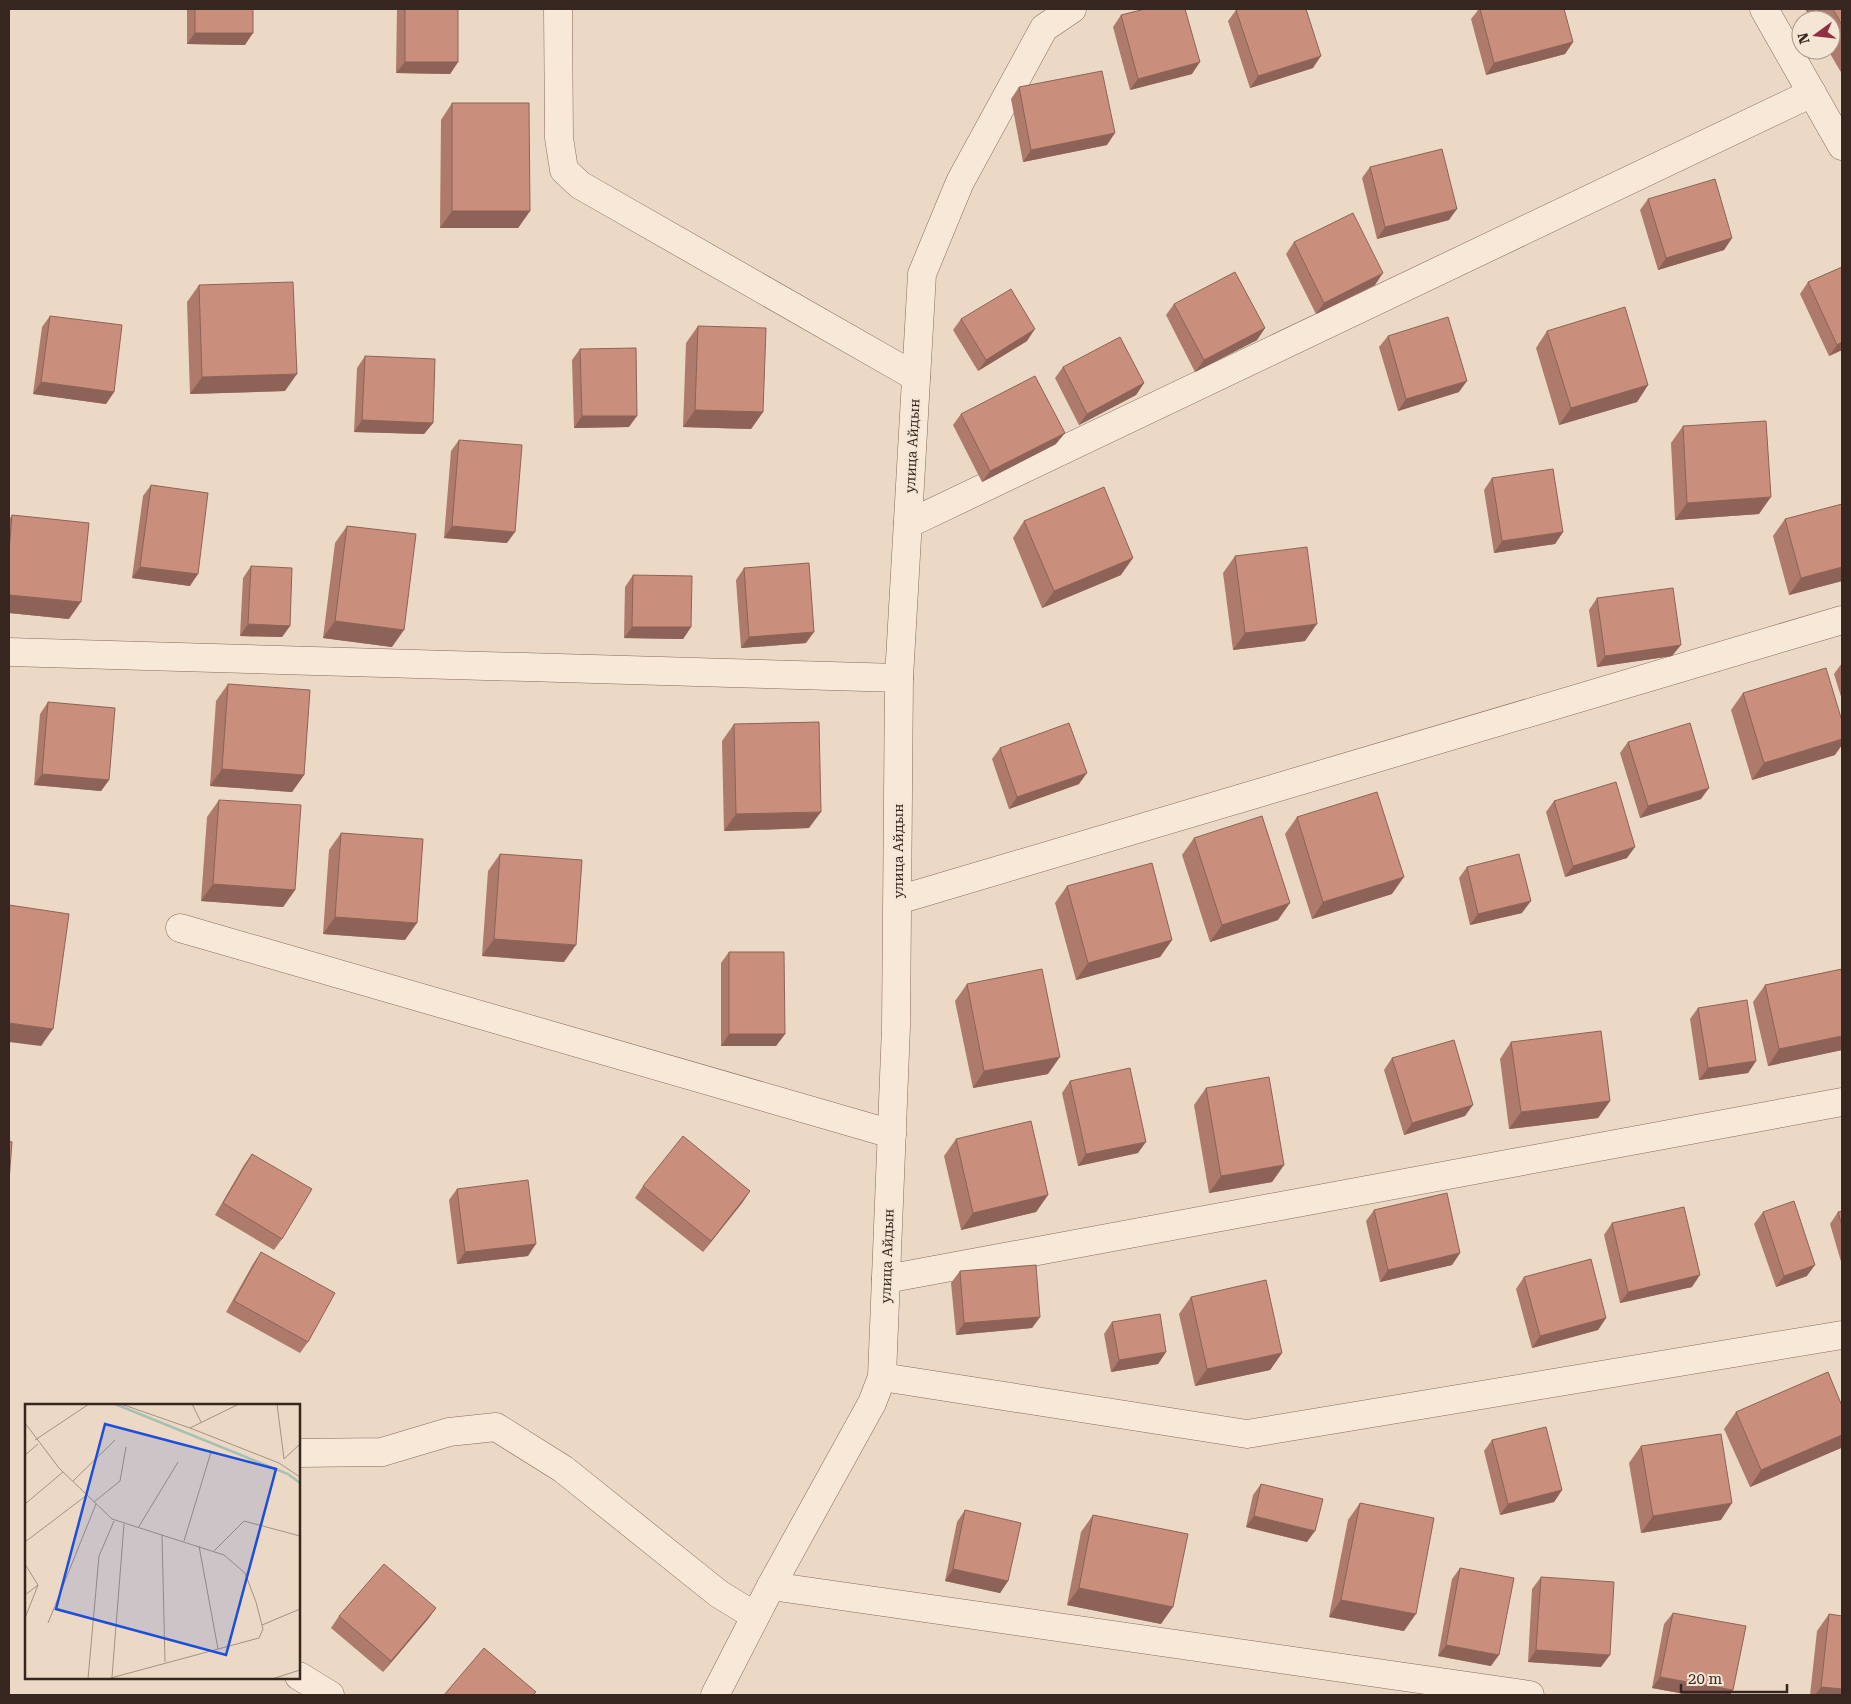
<svg xmlns="http://www.w3.org/2000/svg" width="1851" height="1704" viewBox="0 0 1851 1704" font-family="'Roboto Serif',serif">
  <style>
    .lines { fill: none; stroke-linecap: round; stroke-linejoin: round }
    .minor-casing { stroke: #866a5c; stroke-width: 29 }
    .minor { stroke: #f7e8d8; stroke-width: 28 }
    .wall { fill: #ad7a6b }
    .shaded-wall { fill: #8d6357 }
    .building { fill: #c98e7c; stroke: #8d6357 }
    .labels { text-anchor: middle; stroke-width: 4; stroke-linejoin: round; paint-order: stroke }
    .street-label { font-size: 14px; fill: #37261f; stroke: #f4e5d4 }
    .inset-river { fill: none; stroke: #a6c0b3; stroke-width: 2.5 }
    .inset-road { fill: none; stroke: #a49183; stroke-width: 1 }
    .view { fill: #1d4ed8; fill-opacity: 0.15; stroke: #1d4ed8; stroke-width: 2.5 }
    .inset-edge { fill: none; stroke: #37261f; stroke-width: 2.5 }
  </style>
  <rect width="100%" height="100%" fill="#ecd9c5"/>
  <g class="lines">
    <g class="minor-casing">
      <g id="minor">
        <polyline points="558,9 559,138 564,170 580,185 916,377"/>
        <polyline points="1764,9 1842,146"/>
        <polyline points="908,524 1812,93"/>
        <polyline points="9,652 899,678"/>
        <polyline points="898,900 1842,620"/>
        <polyline points="180,928 892,1134"/>
        <polyline points="886,1279 1842,1102"/>
        <polyline points="882,1377 1247,1434 1842,1335"/>
        <polyline points="299,1453 382,1452 449,1432 496,1427 563,1469 719,1594 755,1616"/>
        <polyline points="771,1586 1530,1695"/>
        <polyline points="299,1676 330,1695"/>
        <polyline points="715,1695 771,1586 872,1403 882,1377 896,1027 899,678 922,274 960,182 1044,28 1072,9"/>
      </g>
    </g>
    <use href="#minor" class="minor"/>
  </g>
  <g class="wall">
    <polygon points="187,9 253,9 245,45 187,44"/>
    <polygon points="397,9 458,9 458,62 450,74 396,73"/>
    <polygon points="1479,9 1564,9 1573,42 1565,54 1486,75 1471,19"/>
    <polygon points="1805,9 1842,9 1842,74 1828,50 1831,50 1831,20 1811,20"/>
    <polygon points="1236,10 1313,68 1250,88 1228,21"/>
    <polygon points="1121,15 1192,74 1130,90 1113,27"/>
    <polygon points="1019,87 1107,145 1023,162 1011,99"/>
    <polygon points="452,103 530,211 518,228 440,228 441,120"/>
    <polygon points="1370,167 1449,220 1377,239 1362,178"/>
    <polygon points="1648,199 1732,238 1724,250 1658,270 1640,210"/>
    <polygon points="1294,242 1375,285 1316,314 1286,254"/>
    <polygon points="1842,267 1842,350 1829,356 1800,294 1808,282"/>
    <polygon points="199,285 285,391 190,394 187,302"/>
    <polygon points="1174,304 1265,328 1257,340 1195,372 1166,315"/>
    <polygon points="50,316 114,392 106,404 33,394 42,327"/>
    <polygon points="961,319 1027,341 978,371 953,330"/>
    <polygon points="698,326 763,412 751,429 683,427 686,343"/>
    <polygon points="1547,331 1648,385 1637,402 1559,425 1536,348"/>
    <polygon points="1388,336 1459,392 1398,411 1379,347"/>
    <polygon points="580,349 629,427 574,428 572,360"/>
    <polygon points="365,356 433,423 424,434 354,432 357,368"/>
    <polygon points="1063,367 1144,383 1136,395 1079,425 1055,378"/>
    <polygon points="961,414 1056,444 982,482 953,425"/>
    <polygon points="1683,426 1759,514 1675,520 1671,443"/>
    <polygon points="459,440 507,543 444,538 451,451"/>
    <polygon points="1492,478 1563,532 1555,544 1494,553 1484,490"/>
    <polygon points="151,485 190,586 132,578 143,496"/>
    <polygon points="12,515 69,619 9,613 9,520"/>
    <polygon points="1785,519 1842,581 1789,595 1773,536"/>
    <polygon points="1024,521 1121,575 1042,608 1013,538"/>
    <polygon points="347,526 392,647 323,638 335,543"/>
    <polygon points="1235,556 1305,641 1233,650 1223,573"/>
    <polygon points="251,566 290,626 282,637 240,636 243,578"/>
    <polygon points="744,568 806,643 741,648 736,580"/>
    <polygon points="633,575 691,627 683,639 624,638 625,587"/>
    <polygon points="1597,598 1672,656 1597,667 1589,610"/>
    <polygon points="1842,663 1842,700 1834,674"/>
    <polygon points="228,684 304,775 292,792 210,786 216,701"/>
    <polygon points="1743,693 1835,755 1752,780 1731,710"/>
    <polygon points="48,702 109,780 101,791 34,785 40,714"/>
    <polygon points="734,724 809,828 724,831 722,741"/>
    <polygon points="1628,742 1701,799 1640,818 1620,753"/>
    <polygon points="1000,748 1079,784 1009,809 992,759"/>
    <polygon points="219,800 295,890 283,907 201,901 207,817"/>
    <polygon points="1554,801 1627,858 1565,877 1546,812"/>
    <polygon points="1297,817 1392,894 1312,919 1285,834"/>
    <polygon points="341,833 405,940 323,934 329,850"/>
    <polygon points="1194,838 1278,920 1210,942 1182,855"/>
    <polygon points="500,854 564,962 482,956 488,871"/>
    <polygon points="1467,867 1522,913 1470,925 1459,878"/>
    <polygon points="1067,886 1172,940 1160,957 1076,980 1055,903"/>
    <polygon points="729,952 785,1034 776,1046 721,1046 721,963"/>
    <polygon points="1842,969 1842,1050 1768,1066 1753,1002 1765,985"/>
    <polygon points="967,984 1048,1074 973,1088 955,1001"/>
    <polygon points="1698,1008 1756,1061 1748,1073 1699,1080 1690,1019"/>
    <polygon points="1511,1042 1610,1101 1598,1118 1509,1129 1500,1059"/>
    <polygon points="1392,1058 1465,1116 1404,1135 1384,1070"/>
    <polygon points="1070,1081 1138,1153 1078,1166 1062,1093"/>
    <polygon points="1206,1088 1284,1165 1272,1182 1209,1193 1194,1105"/>
    <polygon points="956,1139 1048,1195 1036,1212 961,1230 944,1156"/>
    <polygon points="252,1154 282,1239 274,1250 215,1215 244,1165"/>
    <polygon points="643,1186 750,1191 742,1203 703,1252 635,1198"/>
    <polygon points="457,1189 528,1256 457,1264 449,1200"/>
    <polygon points="1374,1210 1460,1253 1452,1265 1380,1282 1366,1221"/>
    <polygon points="1842,1211 1842,1265 1830,1224 1838,1212"/>
    <polygon points="1763,1212 1807,1276 1776,1287 1754,1224"/>
    <polygon points="1612,1223 1692,1287 1620,1303 1604,1235"/>
    <polygon points="261,1252 308,1342 300,1353 226,1312 253,1264"/>
    <polygon points="960,1271 1040,1317 1032,1328 956,1335 951,1283"/>
    <polygon points="1524,1277 1606,1318 1598,1330 1532,1348 1516,1289"/>
    <polygon points="1191,1297 1282,1353 1270,1370 1195,1386 1179,1314"/>
    <polygon points="1112,1322 1166,1352 1158,1364 1111,1372 1104,1334"/>
    <polygon points="1842,1406 1842,1446 1841,1448 1750,1487 1724,1429 1736,1412"/>
    <polygon points="1492,1440 1562,1490 1554,1502 1500,1515 1484,1451"/>
    <polygon points="1641,1446 1721,1520 1641,1533 1629,1463"/>
    <polygon points="1261,1484 1307,1542 1246,1527 1253,1495"/>
    <polygon points="1360,1503 1404,1631 1329,1617 1348,1520"/>
    <polygon points="965,1510 1008,1581 1000,1593 945,1581 957,1522"/>
    <polygon points="1093,1515 1161,1624 1067,1605 1081,1532"/>
    <polygon points="1460,1568 1491,1666 1438,1656 1452,1579"/>
    <polygon points="1541,1577 1601,1667 1528,1662 1532,1589"/>
    <polygon points="436,1608 428,1619 383,1672 331,1628 339,1616"/>
    <polygon points="1673,1613 1730,1695 1690,1695 1652,1688 1664,1624"/>
    <polygon points="1829,1614 1842,1695 1810,1695 1817,1631"/>
  </g>
  <g class="shaded-wall">
    <polygon points="195,33 253,33 245,45 187,44"/>
    <polygon points="1573,42 1565,54 1486,75 1494,63"/>
    <polygon points="1321,56 1313,68 1250,88 1258,76"/>
    <polygon points="405,62 458,62 450,74 396,73"/>
    <polygon points="1200,62 1192,74 1130,90 1138,79"/>
    <polygon points="1115,133 1107,145 1023,162 1031,150"/>
    <polygon points="1457,209 1449,220 1377,239 1385,227"/>
    <polygon points="452,211 530,211 518,228 440,228"/>
    <polygon points="1732,238 1724,250 1658,270 1666,258"/>
    <polygon points="1383,273 1375,285 1316,314 1324,303"/>
    <polygon points="1265,328 1257,340 1195,372 1204,360"/>
    <polygon points="1035,329 1027,341 978,371 986,360"/>
    <polygon points="1842,342 1842,350 1829,356 1837,345"/>
    <polygon points="297,374 285,391 190,394 202,377"/>
    <polygon points="1467,381 1459,392 1398,411 1406,399"/>
    <polygon points="41,382 114,392 106,404 33,394"/>
    <polygon points="1144,383 1136,395 1079,425 1087,414"/>
    <polygon points="1648,385 1637,402 1559,425 1571,408"/>
    <polygon points="695,410 763,412 751,429 683,427"/>
    <polygon points="582,416 637,416 629,427 574,428"/>
    <polygon points="362,420 433,423 424,434 354,432"/>
    <polygon points="1065,433 1056,444 982,482 990,471"/>
    <polygon points="1771,497 1759,514 1675,520 1687,503"/>
    <polygon points="452,526 515,532 507,543 444,538"/>
    <polygon points="1563,532 1555,544 1494,553 1502,541"/>
    <polygon points="1133,558 1121,575 1042,608 1054,591"/>
    <polygon points="140,567 198,574 190,586 132,578"/>
    <polygon points="1842,567 1842,581 1789,595 1801,578"/>
    <polygon points="9,595 81,602 69,619 9,613"/>
    <polygon points="335,621 404,630 392,647 323,638"/>
    <polygon points="248,624 290,626 282,637 240,636"/>
    <polygon points="1317,624 1305,641 1233,650 1245,633"/>
    <polygon points="632,627 691,627 683,639 624,638"/>
    <polygon points="814,632 806,643 741,648 749,637"/>
    <polygon points="1681,645 1672,656 1597,667 1605,656"/>
    <polygon points="1842,739 1842,745 1835,755 1752,780 1764,763"/>
    <polygon points="222,769 304,775 292,792 210,786"/>
    <polygon points="1087,773 1079,784 1009,809 1017,797"/>
    <polygon points="42,774 109,780 101,791 34,785"/>
    <polygon points="1709,788 1701,799 1640,818 1648,806"/>
    <polygon points="821,812 809,828 724,831 736,814"/>
    <polygon points="1635,847 1627,858 1565,877 1573,866"/>
    <polygon points="1404,877 1392,894 1312,919 1323,902"/>
    <polygon points="213,884 295,890 283,907 201,901"/>
    <polygon points="1531,901 1522,913 1470,925 1478,914"/>
    <polygon points="1290,903 1278,920 1210,942 1222,925"/>
    <polygon points="335,917 417,923 405,940 323,934"/>
    <polygon points="494,939 576,945 564,962 482,956"/>
    <polygon points="1172,940 1160,957 1076,980 1088,963"/>
    <polygon points="9,1023 53,1029 41,1046 9,1042"/>
    <polygon points="729,1034 785,1034 776,1046 721,1046"/>
    <polygon points="1842,1036 1842,1050 1768,1066 1779,1049"/>
    <polygon points="1060,1057 1048,1074 973,1088 984,1071"/>
    <polygon points="1756,1061 1748,1073 1699,1080 1708,1068"/>
    <polygon points="1610,1101 1598,1118 1509,1129 1521,1112"/>
    <polygon points="1473,1105 1465,1116 1404,1135 1412,1123"/>
    <polygon points="1146,1142 1138,1153 1078,1166 1086,1154"/>
    <polygon points="1284,1165 1272,1182 1209,1193 1221,1176"/>
    <polygon points="750,1191 742,1203 703,1252 711,1241"/>
    <polygon points="1048,1195 1036,1212 961,1230 973,1213"/>
    <polygon points="536,1244 528,1256 457,1264 465,1252"/>
    <polygon points="1460,1253 1452,1265 1380,1282 1388,1270"/>
    <polygon points="1815,1265 1807,1276 1776,1287 1784,1276"/>
    <polygon points="1700,1275 1692,1287 1620,1303 1628,1292"/>
    <polygon points="1040,1317 1032,1328 956,1335 964,1323"/>
    <polygon points="1606,1318 1598,1330 1532,1348 1540,1336"/>
    <polygon points="1166,1352 1158,1364 1111,1372 1119,1360"/>
    <polygon points="1282,1353 1270,1370 1195,1386 1207,1369"/>
    <polygon points="1842,1435 1842,1446 1841,1448 1750,1487 1761,1470"/>
    <polygon points="1562,1490 1554,1502 1500,1515 1508,1504"/>
    <polygon points="1732,1503 1721,1520 1641,1533 1653,1516"/>
    <polygon points="1254,1516 1315,1531 1307,1542 1246,1527"/>
    <polygon points="953,1569 1008,1581 1000,1593 945,1581"/>
    <polygon points="1079,1588 1173,1607 1161,1624 1067,1605"/>
    <polygon points="1341,1600 1416,1614 1404,1631 1329,1617"/>
    <polygon points="436,1608 428,1619 383,1672 391,1661"/>
    <polygon points="1446,1645 1499,1655 1491,1666 1438,1656"/>
    <polygon points="1536,1650 1610,1655 1601,1667 1528,1662"/>
    <polygon points="1660,1677 1733,1690 1730,1695 1690,1695 1652,1688"/>
    <polygon points="1821,1687 1842,1689 1842,1695 1815,1695"/>
  </g>
  <g class="building">
    <rect x="195" y="9" width="58" height="24"/>
    <rect x="405" y="9" width="53" height="53"/>
    <polygon points="1145,9 1185,9 1200,62 1138,79 1121,15"/>
    <polygon points="1239,9 1306,9 1321,56 1258,76 1236,10"/>
    <polygon points="1480,9 1564,9 1573,42 1494,63"/>
    <polygon points="1833,9 1842,9 1842,25"/>
    <polygon points="1102,71 1115,133 1031,150 1019,87"/>
    <polygon points="452,103 529,103 530,211 452,211"/>
    <polygon points="1442,149 1457,209 1385,227 1370,167"/>
    <polygon points="1715,179 1732,238 1666,258 1648,199"/>
    <polygon points="1353,213 1383,273 1324,303 1294,242"/>
    <polygon points="1842,267 1842,342 1837,345 1808,282"/>
    <polygon points="1235,272 1265,328 1204,360 1174,304"/>
    <polygon points="293,282 297,374 202,377 199,285"/>
    <polygon points="1011,289 1035,329 986,360 961,319"/>
    <polygon points="1625,307 1648,385 1571,408 1547,331"/>
    <polygon points="50,316 122,325 114,392 41,382"/>
    <polygon points="1448,317 1467,381 1406,399 1388,336"/>
    <polygon points="698,326 766,328 763,412 695,410"/>
    <polygon points="1120,337 1144,383 1087,414 1063,367"/>
    <polygon points="636,348 637,416 582,416 580,349"/>
    <polygon points="365,356 435,359 433,423 362,420"/>
    <polygon points="1035,376 1065,433 990,471 961,414"/>
    <polygon points="1766,421 1771,497 1687,503 1683,426"/>
    <polygon points="459,440 522,445 515,532 452,526"/>
    <polygon points="1553,469 1563,532 1502,541 1492,478"/>
    <polygon points="151,485 208,493 198,574 140,567"/>
    <polygon points="1104,487 1133,558 1054,591 1024,521"/>
    <polygon points="1842,504 1842,567 1801,578 1785,519"/>
    <polygon points="12,515 89,523 81,602 9,595 9,551"/>
    <polygon points="347,526 416,534 404,630 335,621"/>
    <polygon points="1307,547 1317,624 1245,633 1235,556"/>
    <polygon points="809,563 814,632 749,637 744,568"/>
    <polygon points="251,566 292,568 290,626 248,624"/>
    <polygon points="633,575 692,576 691,627 632,627"/>
    <polygon points="1673,588 1681,645 1605,656 1597,598"/>
    <polygon points="1826,668 1842,721 1842,739 1764,763 1743,693"/>
    <polygon points="228,684 310,690 304,775 222,769"/>
    <polygon points="48,702 115,708 109,780 42,774"/>
    <polygon points="819,722 821,812 736,814 734,724"/>
    <polygon points="1069,723 1087,773 1017,797 1000,748"/>
    <polygon points="1690,723 1709,788 1648,806 1628,742"/>
    <polygon points="1616,782 1635,847 1573,866 1554,801"/>
    <polygon points="1377,792 1404,877 1323,902 1297,817"/>
    <polygon points="219,800 301,805 295,890 213,884"/>
    <polygon points="1262,816 1290,903 1222,925 1194,838"/>
    <polygon points="341,833 423,839 417,923 335,917"/>
    <polygon points="500,854 582,860 576,945 494,939"/>
    <polygon points="1519,854 1531,901 1478,914 1467,867"/>
    <polygon points="1152,863 1172,940 1088,963 1067,886"/>
    <polygon points="9,905 69,914 53,1029 9,1023"/>
    <polygon points="729,952 784,952 785,1034 729,1034"/>
    <polygon points="1042,969 1060,1057 984,1071 967,984"/>
    <polygon points="1842,969 1842,1036 1779,1049 1765,985"/>
    <polygon points="1747,1000 1756,1061 1708,1068 1698,1008"/>
    <polygon points="1601,1031 1610,1101 1521,1112 1511,1042"/>
    <polygon points="1454,1040 1473,1105 1412,1123 1392,1058"/>
    <polygon points="1130,1068 1146,1142 1086,1154 1070,1081"/>
    <polygon points="1269,1077 1284,1165 1221,1176 1206,1088"/>
    <polygon points="1031,1121 1048,1195 973,1213 956,1139"/>
    <polygon points="683,1136 750,1191 711,1241 643,1186"/>
    <polygon points="9,1141 12,1142 9,1181"/>
    <polygon points="252,1154 312,1189 282,1239 223,1203"/>
    <polygon points="528,1180 536,1244 465,1252 457,1189"/>
    <polygon points="1447,1193 1460,1253 1388,1270 1374,1210"/>
    <polygon points="1794,1201 1815,1265 1784,1276 1763,1212"/>
    <polygon points="1684,1207 1700,1275 1628,1292 1612,1223"/>
    <polygon points="1842,1211 1842,1226 1838,1212"/>
    <polygon points="261,1252 335,1293 308,1342 234,1301"/>
    <polygon points="1591,1259 1606,1318 1540,1336 1524,1277"/>
    <polygon points="1036,1265 1040,1317 964,1323 960,1271"/>
    <polygon points="1266,1280 1282,1353 1207,1369 1191,1297"/>
    <polygon points="1160,1314 1166,1352 1119,1360 1112,1322"/>
    <polygon points="1828,1372 1842,1406 1842,1435 1761,1470 1736,1412"/>
    <polygon points="1546,1427 1562,1490 1508,1504 1492,1440"/>
    <polygon points="1721,1434 1732,1503 1653,1516 1641,1446"/>
    <polygon points="1261,1484 1323,1499 1315,1531 1254,1516"/>
    <polygon points="1360,1503 1434,1518 1416,1614 1341,1600"/>
    <polygon points="965,1510 1021,1523 1008,1581 953,1569"/>
    <polygon points="1093,1515 1188,1534 1173,1607 1079,1588"/>
    <polygon points="384,1564 436,1608 391,1661 339,1616"/>
    <polygon points="1460,1568 1514,1578 1499,1655 1446,1645"/>
    <polygon points="1541,1577 1614,1582 1610,1655 1536,1650"/>
    <polygon points="1673,1613 1746,1626 1733,1690 1660,1677"/>
    <polygon points="1829,1614 1842,1616 1842,1689 1821,1687"/>
    <polygon points="484,1648 536,1692 533,1695 444,1695"/>
  </g>
  <g class="labels">
    <g class="street-label">
      <text transform="translate(912 446) rotate(-87)" y="5">улица Айдын</text>
      <text transform="translate(898 851) rotate(-90)" y="5">улица Айдын</text>
      <text transform="translate(887 1256) rotate(-88)" y="5">улица Айдын</text>
    </g>
  </g>
  <g transform="translate(25 1404)">
    <rect width="275" height="275" fill="#ecd9c5"/>
    <path class="inset-river" d="M90 0 263 70 275 79"/>
    <path class="inset-road" d="M96 0 165 24 254 59 275 73M167 0 176 18M252 0 259 55M0 19 34 64 87 115 199 151 220 169 231 198 238 225 234 234 82 275M165 24 214 0M10 36 64 0M0 51 13 40M259 55 275 40M48 77 90 36M69 98 95 77 101 43M0 100 38 68M113 124 153 58M137 131 140 258M159 137 186 48M0 138 62 91M174 142 193 245M189 147 219 117 275 132M0 160 13 181 0 191M0 214 13 181M23 219 71 100M237 221 275 205M87 273 99 120M63 275 74 152 89 117M247 275 275 266"/>
    <path class="view" d="M80 20 251 65 201 251 31 205Z"/>
    <rect width="275" height="275" class="inset-edge"/>
  </g>
  <rect width="1851" height="1704" fill="none" stroke="#37261f" stroke-width="20"/>
  <g transform="translate(1816 35) rotate(255)"><circle r="24" fill="#f4e5d4" stroke="#a8998c"/>
  <path d="M0-4L9 19L0 12L-9 19Z" fill="#922e41"/>
  <text y="-8" font-size="14" font-weight="bold" text-anchor="middle" fill="#37261f">N</text>
  </g>
  <path d="M1681 1684v8h106v-8" fill="none" stroke="#37261f" stroke-width="2.5"/>
  <text x="1688" y="1684" font-size="15" fill="#37261f" stroke="#f4e5d4" stroke-width="4" paint-order="stroke">20 m</text>
</svg>
